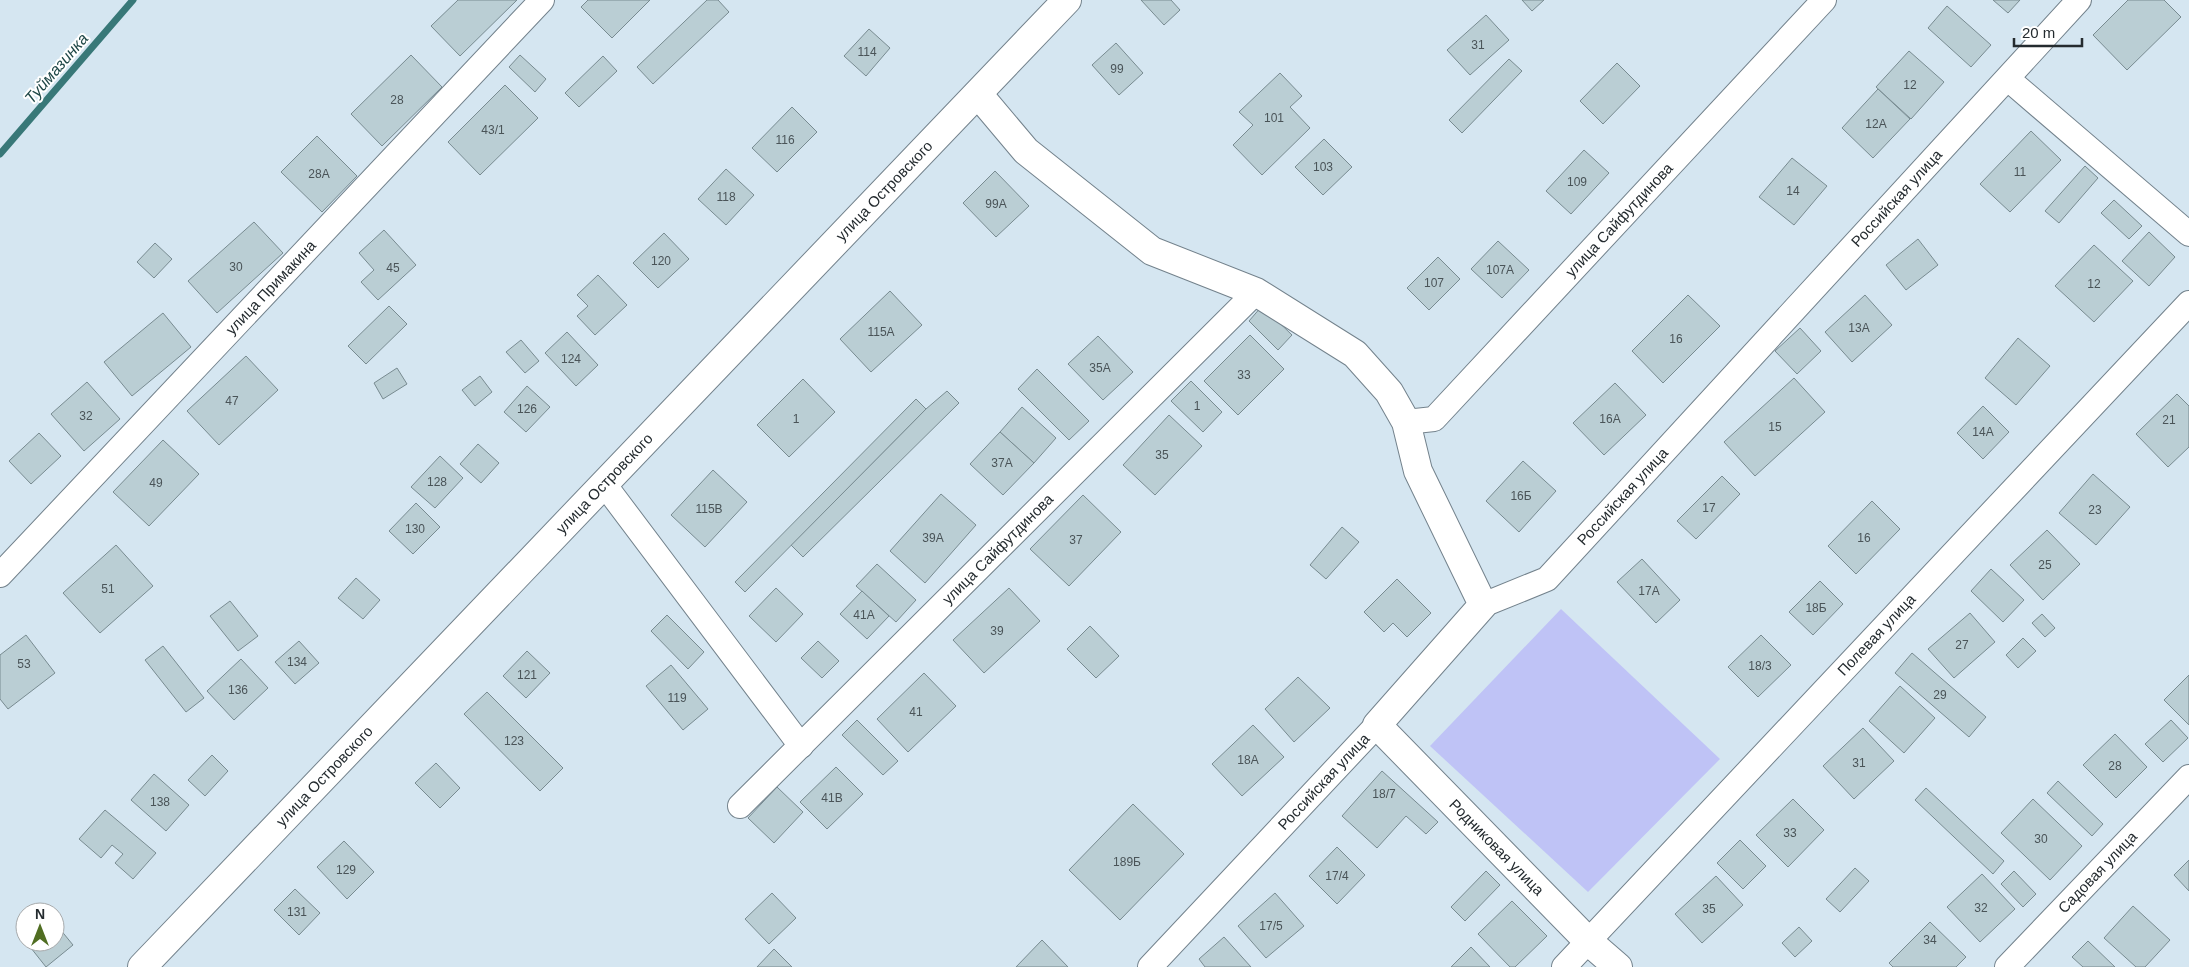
<svg xmlns="http://www.w3.org/2000/svg" width="2189" height="967" viewBox="0 0 2189 967" font-family="Helvetica,sans-serif">
  <style>
    .green { fill: #bfc3f6 }
    .lines { fill: none; stroke-linecap: round; stroke-linejoin: round }
    .stream { stroke: #387878; stroke-width: 7 }
    .building { fill: #baced4; stroke: #788b91 }
    .minor-casing { stroke: #73828c; stroke-width: 26 }
    .tertiary-casing { stroke: #73828c; stroke-width: 30 }
    .secondary-casing { stroke: #73828c; stroke-width: 30 }
    .minor { stroke: #fff; stroke-width: 24 }
    .tertiary { stroke: #fff; stroke-width: 28 }
    .secondary { stroke: #fff; stroke-width: 28 }
    .labels { text-anchor: middle; stroke-width: 4; stroke-linejoin: round; paint-order: stroke }
    .number-label { font-size: 12px; fill: #4a5458 }
    .street-label { font-size: 15px; fill: #242b2f; stroke: #fff }
    .water-label { font-size: 16px; font-style: italic; fill: #1f4747; stroke: #fff }
  </style>
  <rect width="100%" height="100%" fill="#d5e6f1"/>
  <polygon class="green" points="1561,609 1720,759 1588,892 1430,746"/>
  <g class="lines">
    <polyline class="stream" points="0,154 133,0"/>
  </g>
  <g class="building">
    <polygon points="458,0 517,0 460,56 431,26"/>
    <polygon points="588,0 650,0 612,38 581,7"/>
    <polygon points="707,0 718,0 729,12 653,84 637,67"/>
    <polygon points="1141,0 1171,0 1180,10 1164,25"/>
    <polygon points="1522,0 1544,0 1532,11"/>
    <polygon points="1993,0 2020,0 2008,13"/>
    <polygon points="2128,0 2164,0 2181,17 2127,70 2093,35"/>
    <polygon points="1947,6 1991,45 1971,67 1928,28"/>
    <polygon points="1486,15 1509,40 1470,75 1447,50"/>
    <polygon points="869,29 890,48 866,76 844,56"/>
    <polygon points="1116,43 1143,73 1119,95 1092,65"/>
    <polygon points="1909,51 1944,82 1911,119 1876,87"/>
    <polygon points="411,55 442,87 382,146 351,114"/>
    <polygon points="520,55 546,79 535,92 509,67"/>
    <polygon points="603,56 617,71 579,107 565,93"/>
    <polygon points="1509,59 1522,71 1462,133 1449,120"/>
    <polygon points="1617,63 1640,86 1603,124 1580,101"/>
    <polygon points="1280,73 1302,96 1290,107 1310,128 1262,175 1233,145 1253,125 1239,112"/>
    <polygon points="505,85 538,118 480,175 448,142"/>
    <polygon points="1878,89 1910,119 1873,158 1842,128"/>
    <polygon points="792,107 817,132 777,172 752,148"/>
    <polygon points="2031,131 2061,160 2010,212 1980,184"/>
    <polygon points="317,136 357,176 322,212 281,172"/>
    <polygon points="1324,139 1352,167 1323,195 1295,167"/>
    <polygon points="1584,150 1609,173 1571,214 1546,191"/>
    <polygon points="1792,158 1827,186 1794,225 1759,197"/>
    <polygon points="2085,166 2098,178 2059,223 2045,211"/>
    <polygon points="726,169 754,195 726,225 698,199"/>
    <polygon points="995,171 1029,206 996,237 963,203"/>
    <polygon points="2114,200 2142,226 2129,239 2101,213"/>
    <polygon points="254,222 283,253 217,313 188,281"/>
    <polygon points="384,230 416,265 378,300 361,282 374,270 359,253"/>
    <polygon points="2149,232 2175,257 2149,286 2122,261"/>
    <polygon points="664,233 689,259 658,288 633,263"/>
    <polygon points="1918,239 1938,265 1906,290 1886,265"/>
    <polygon points="1498,241 1529,270 1502,298 1471,269"/>
    <polygon points="155,243 172,259 154,278 137,262"/>
    <polygon points="2094,245 2133,281 2094,322 2055,286"/>
    <polygon points="1438,257 1460,279 1429,310 1407,288"/>
    <polygon points="598,275 627,305 595,335 577,316 588,306 577,295"/>
    <polygon points="890,291 922,325 871,372 840,339"/>
    <polygon points="1688,295 1720,326 1663,383 1632,351"/>
    <polygon points="1865,295 1892,325 1852,362 1825,332"/>
    <polygon points="389,306 407,324 366,364 348,346"/>
    <polygon points="1262,306 1292,335 1278,350 1249,321"/>
    <polygon points="163,313 191,347 132,396 104,362"/>
    <polygon points="1800,328 1821,351 1797,374 1775,351"/>
    <polygon points="567,332 598,365 576,386 545,353"/>
    <polygon points="1250,335 1284,369 1238,415 1204,381"/>
    <polygon points="1098,336 1133,372 1103,400 1068,364"/>
    <polygon points="2018,338 2050,366 2016,405 1985,378"/>
    <polygon points="521,340 539,361 525,373 506,352"/>
    <polygon points="246,356 278,390 219,445 187,411"/>
    <polygon points="397,368 407,384 383,399 374,383"/>
    <polygon points="1037,369 1089,421 1069,440 1018,389"/>
    <polygon points="480,376 492,392 475,406 462,390"/>
    <polygon points="1794,378 1825,412 1755,476 1724,442"/>
    <polygon points="803,379 835,412 789,457 757,425"/>
    <polygon points="1191,381 1222,412 1203,432 1171,401"/>
    <polygon points="87,382 120,419 84,451 51,414"/>
    <polygon points="1615,383 1646,415 1604,455 1573,423"/>
    <polygon points="527,386 550,407 526,432 504,412"/>
    <polygon points="947,391 959,403 803,557 791,545 926,409"/>
    <polygon points="2177,394 2189,406 2189,447 2168,467 2136,434"/>
    <polygon points="916,399 926,409 745,592 735,582"/>
    <polygon points="1983,406 2009,432 1983,459 1957,433"/>
    <polygon points="1022,407 1056,438 1034,463 1000,432"/>
    <polygon points="1169,415 1202,446 1155,495 1123,465"/>
    <polygon points="1000,432 1034,463 1003,495 970,464"/>
    <polygon points="39,433 61,456 31,484 9,461"/>
    <polygon points="163,440 199,474 149,526 113,492"/>
    <polygon points="478,444 499,463 481,483 460,464"/>
    <polygon points="440,456 463,478 435,508 411,487"/>
    <polygon points="1523,461 1556,491 1519,532 1486,501"/>
    <polygon points="713,470 747,502 705,547 671,515"/>
    <polygon points="2093,474 2130,507 2096,545 2059,513"/>
    <polygon points="1722,476 1740,494 1696,539 1677,521"/>
    <polygon points="941,494 976,525 925,583 890,551"/>
    <polygon points="1083,495 1121,532 1069,586 1030,549"/>
    <polygon points="1872,501 1900,529 1856,574 1828,546"/>
    <polygon points="416,503 440,527 413,554 389,531"/>
    <polygon points="1342,527 1359,542 1326,579 1310,565"/>
    <polygon points="2047,530 2080,564 2043,600 2010,565"/>
    <polygon points="116,545 153,586 100,633 63,593"/>
    <polygon points="1642,559 1680,600 1656,623 1617,582"/>
    <polygon points="877,564 916,600 896,622 856,586"/>
    <polygon points="1991,569 2024,600 2003,622 1971,591"/>
    <polygon points="356,578 380,600 363,619 338,598"/>
    <polygon points="1397,579 1431,613 1407,637 1393,623 1384,632 1364,612"/>
    <polygon points="1820,581 1843,604 1813,635 1789,612"/>
    <polygon points="776,588 803,614 776,642 749,616"/>
    <polygon points="1009,588 1040,621 984,673 953,640"/>
    <polygon points="862,591 889,616 867,639 840,614"/>
    <polygon points="230,601 258,636 238,651 210,616"/>
    <polygon points="1970,613 1995,642 1954,678 1928,649"/>
    <polygon points="2042,614 2055,628 2045,637 2032,623"/>
    <polygon points="667,615 704,652 688,669 651,631"/>
    <polygon points="1090,626 1119,656 1096,678 1067,649"/>
    <polygon points="26,635 55,673 8,709 0,699 0,655"/>
    <polygon points="1761,635 1791,665 1758,697 1728,667"/>
    <polygon points="2023,638 2036,651 2018,668 2006,655"/>
    <polygon points="299,641 319,663 295,684 275,662"/>
    <polygon points="818,641 839,661 822,678 801,658"/>
    <polygon points="163,646 204,698 186,712 145,660"/>
    <polygon points="527,651 550,673 526,698 503,676"/>
    <polygon points="1912,653 1986,717 1969,737 1895,673"/>
    <polygon points="241,659 268,688 234,720 207,691"/>
    <polygon points="671,665 708,709 683,730 646,686"/>
    <polygon points="924,673 956,706 908,752 877,719"/>
    <polygon points="2189,675 2189,725 2164,700"/>
    <polygon points="1298,677 1330,708 1294,742 1265,709"/>
    <polygon points="1900,686 1935,718 1904,753 1869,721"/>
    <polygon points="487,692 563,768 540,791 464,714"/>
    <polygon points="857,720 898,761 883,775 842,735"/>
    <polygon points="2171,720 2188,738 2163,762 2145,744"/>
    <polygon points="1253,725 1284,757 1242,796 1212,764"/>
    <polygon points="1863,728 1894,761 1854,799 1823,766"/>
    <polygon points="2115,734 2147,767 2116,798 2083,765"/>
    <polygon points="212,755 228,771 205,796 188,780"/>
    <polygon points="436,763 460,788 440,808 415,783"/>
    <polygon points="836,767 863,794 827,829 800,802"/>
    <polygon points="1382,771 1438,822 1426,834 1406,816 1377,848 1342,816"/>
    <polygon points="154,774 189,805 166,831 131,800"/>
    <polygon points="2058,781 2103,824 2092,836 2047,793"/>
    <polygon points="777,787 803,812 774,843 748,818"/>
    <polygon points="1926,788 2004,861 1993,874 1915,800"/>
    <polygon points="1793,799 1824,830 1788,867 1756,835"/>
    <polygon points="2033,799 2082,846 2050,880 2001,833"/>
    <polygon points="1133,804 1184,854 1120,920 1069,870"/>
    <polygon points="105,810 156,853 133,879 115,863 123,854 112,845 101,858 79,839"/>
    <polygon points="1740,840 1766,866 1743,889 1717,863"/>
    <polygon points="344,841 374,872 347,899 317,867"/>
    <polygon points="1337,847 1365,875 1337,904 1309,876"/>
    <polygon points="2189,860 2189,891 2174,875"/>
    <polygon points="1855,868 1869,881 1840,912 1826,899"/>
    <polygon points="1486,871 1500,885 1465,921 1451,907"/>
    <polygon points="2014,871 2036,894 2023,907 2001,884"/>
    <polygon points="1982,874 2015,909 1980,942 1947,907"/>
    <polygon points="1716,876 1743,905 1702,943 1675,914"/>
    <polygon points="295,889 320,913 299,935 274,910"/>
    <polygon points="772,893 796,918 769,944 745,919"/>
    <polygon points="1275,893 1304,926 1266,958 1238,926"/>
    <polygon points="1512,901 1547,936 1515,967 1510,967 1478,934"/>
    <polygon points="2133,906 2170,940 2145,967 2136,967 2104,938"/>
    <polygon points="1930,922 1966,957 1956,967 1893,967 1889,963"/>
    <polygon points="55,923 73,945 46,967 27,943 55,942"/>
    <polygon points="1799,927 1812,941 1795,957 1782,943"/>
    <polygon points="1224,937 1251,967 1205,967 1199,959"/>
    <polygon points="1042,940 1068,967 1016,967"/>
    <polygon points="2088,941 2115,967 2083,967 2072,957"/>
    <polygon points="1471,947 1490,967 1451,967"/>
    <polygon points="774,949 792,967 757,967"/>
  </g>
  <g class="lines">
    <g class="minor-casing">
      <g id="minor">
        <polyline points="2008,79 2189,234"/>
        <path id="s1" d="M1406 422 1434 419 1824 0"/>
        <polyline points="604,484 801,746"/>
        <path id="s2" d="M0 575 542 0"/>
        <path id="s3" d="M1483 605 1547 579 2079 0"/>
        <path id="s4" d="M740 806 1256 292"/>
        <path id="s5" d="M1150 967 1377 725"/>
        <path id="s6" d="M1564 967 2189 303"/>
        <path id="s7" d="M2007 967 2189 777"/>
      </g>
    </g>
    <g class="tertiary-casing">
      <g id="tertiary">
        <path id="s8" d="M978 94 1026 151 1152 251 1256 292 1355 354 1389 392 1406 422 1418 471 1483 605 1377 725 1588 941 1618 967"/>
      </g>
    </g>
    <g class="secondary-casing">
      <g id="secondary">
        <path id="s9" d="M142 967 1067 0"/>
      </g>
    </g>
    <use href="#minor" class="minor"/>
    <use href="#tertiary" class="tertiary"/>
    <use href="#secondary" class="secondary"/>
  </g>
  <g class="labels">
    <g class="number-label">
      <text x="1478" y="49">31</text>
      <text x="867" y="56">114</text>
      <text x="1117" y="73">99</text>
      <text x="1910" y="89">12</text>
      <text x="397" y="104">28</text>
      <text x="1274" y="122">101</text>
      <text x="1876" y="128">12А</text>
      <text x="493" y="134">43/1</text>
      <text x="785" y="144">116</text>
      <text x="1323" y="171">103</text>
      <text x="2020" y="176">11</text>
      <text x="319" y="178">28А</text>
      <text x="1577" y="186">109</text>
      <text x="1793" y="195">14</text>
      <text x="726" y="201">118</text>
      <text x="996" y="208">99А</text>
      <text x="661" y="265">120</text>
      <text x="236" y="271">30</text>
      <text x="393" y="272">45</text>
      <text x="1500" y="274">107А</text>
      <text x="1434" y="287">107</text>
      <text x="2094" y="288">12</text>
      <text x="1859" y="332">13А</text>
      <text x="881" y="336">115А</text>
      <text x="1676" y="343">16</text>
      <text x="571" y="363">124</text>
      <text x="1100" y="372">35А</text>
      <text x="1244" y="379">33</text>
      <text x="232" y="405">47</text>
      <text x="1197" y="410">1</text>
      <text x="527" y="413">126</text>
      <text x="86" y="420">32</text>
      <text x="796" y="423">1</text>
      <text x="1610" y="423">16А</text>
      <text x="2169" y="424">21</text>
      <text x="1775" y="431">15</text>
      <text x="1983" y="436">14А</text>
      <text x="1162" y="459">35</text>
      <text x="1002" y="467">37А</text>
      <text x="437" y="486">128</text>
      <text x="156" y="487">49</text>
      <text x="1521" y="500">16Б</text>
      <text x="1709" y="512">17</text>
      <text x="709" y="513">115В</text>
      <text x="2095" y="514">23</text>
      <text x="415" y="533">130</text>
      <text x="933" y="542">39А</text>
      <text x="1864" y="542">16</text>
      <text x="1076" y="544">37</text>
      <text x="2045" y="569">25</text>
      <text x="108" y="593">51</text>
      <text x="1649" y="595">17А</text>
      <text x="1816" y="612">18Б</text>
      <text x="864" y="619">41А</text>
      <text x="997" y="635">39</text>
      <text x="1962" y="649">27</text>
      <text x="297" y="666">134</text>
      <text x="24" y="668">53</text>
      <text x="1760" y="670">18/3</text>
      <text x="527" y="679">121</text>
      <text x="238" y="694">136</text>
      <text x="1940" y="699">29</text>
      <text x="677" y="702">119</text>
      <text x="916" y="716">41</text>
      <text x="514" y="745">123</text>
      <text x="1248" y="764">18А</text>
      <text x="1859" y="767">31</text>
      <text x="2115" y="770">28</text>
      <text x="1384" y="798">18/7</text>
      <text x="832" y="802">41В</text>
      <text x="160" y="806">138</text>
      <text x="1790" y="837">33</text>
      <text x="2041" y="843">30</text>
      <text x="1127" y="866">189Б</text>
      <text x="346" y="874">129</text>
      <text x="1337" y="880">17/4</text>
      <text x="1981" y="912">32</text>
      <text x="1709" y="913">35</text>
      <text x="297" y="916">131</text>
      <text x="1271" y="930">17/5</text>
      <text x="1930" y="944">34</text>
    </g>
    <g class="street-label">
      <text dy="5" stroke="none"><textPath href="#s9" startOffset="1074">улица Островского</textPath></text>
      <text dy="5" stroke="none"><textPath href="#s3" startOffset="586">Российская улица</textPath></text>
      <text dy="5" stroke="none"><textPath href="#s1" startOffset="300">улица Сайфутдинова</textPath></text>
      <text dy="5" stroke="none"><textPath href="#s2" startOffset="395">улица Примакина</textPath></text>
      <text dy="5" stroke="none"><textPath href="#s9" startOffset="669">улица Островского</textPath></text>
      <text dy="5" stroke="none"><textPath href="#s3" startOffset="181">Российская улица</textPath></text>
      <text dy="5" stroke="none"><textPath href="#s4" startOffset="364">улица Сайфутдинова</textPath></text>
      <text dy="5" stroke="none"><textPath href="#s6" startOffset="456">Полевая улица</textPath></text>
      <text dy="5" stroke="none"><textPath href="#s9" startOffset="264">улица Островского</textPath></text>
      <text dy="5" stroke="none"><textPath href="#s5" startOffset="254">Российская улица</textPath></text>
      <text dy="5" stroke="none"><textPath href="#s8" startOffset="1080">Родниковая улица</textPath></text>
      <text dy="5" stroke="none"><textPath href="#s7" startOffset="131">Садовая улица</textPath></text>
    </g>
    <g class="water-label">
      <text transform="translate(56 68) rotate(-49)" y="6">Туймазинка</text>
    </g>
  </g>
  <g transform="translate(40 927)"><circle r="24" fill="#ffffff" stroke="#a7aaac"/>
  <path d="M0-4L9 19L0 12L-9 19Z" fill="#506e22"/>
  <text y="-8" font-size="14" font-weight="bold" text-anchor="middle" fill="#242b2f">N</text>
  </g>
  <path d="M2014 38v8h68v-8" fill="none" stroke="#242b2f" stroke-width="2.5"/>
  <text x="2022" y="38" font-size="15" fill="#242b2f" stroke="#ffffff" stroke-width="4" paint-order="stroke">20 m</text>
</svg>
